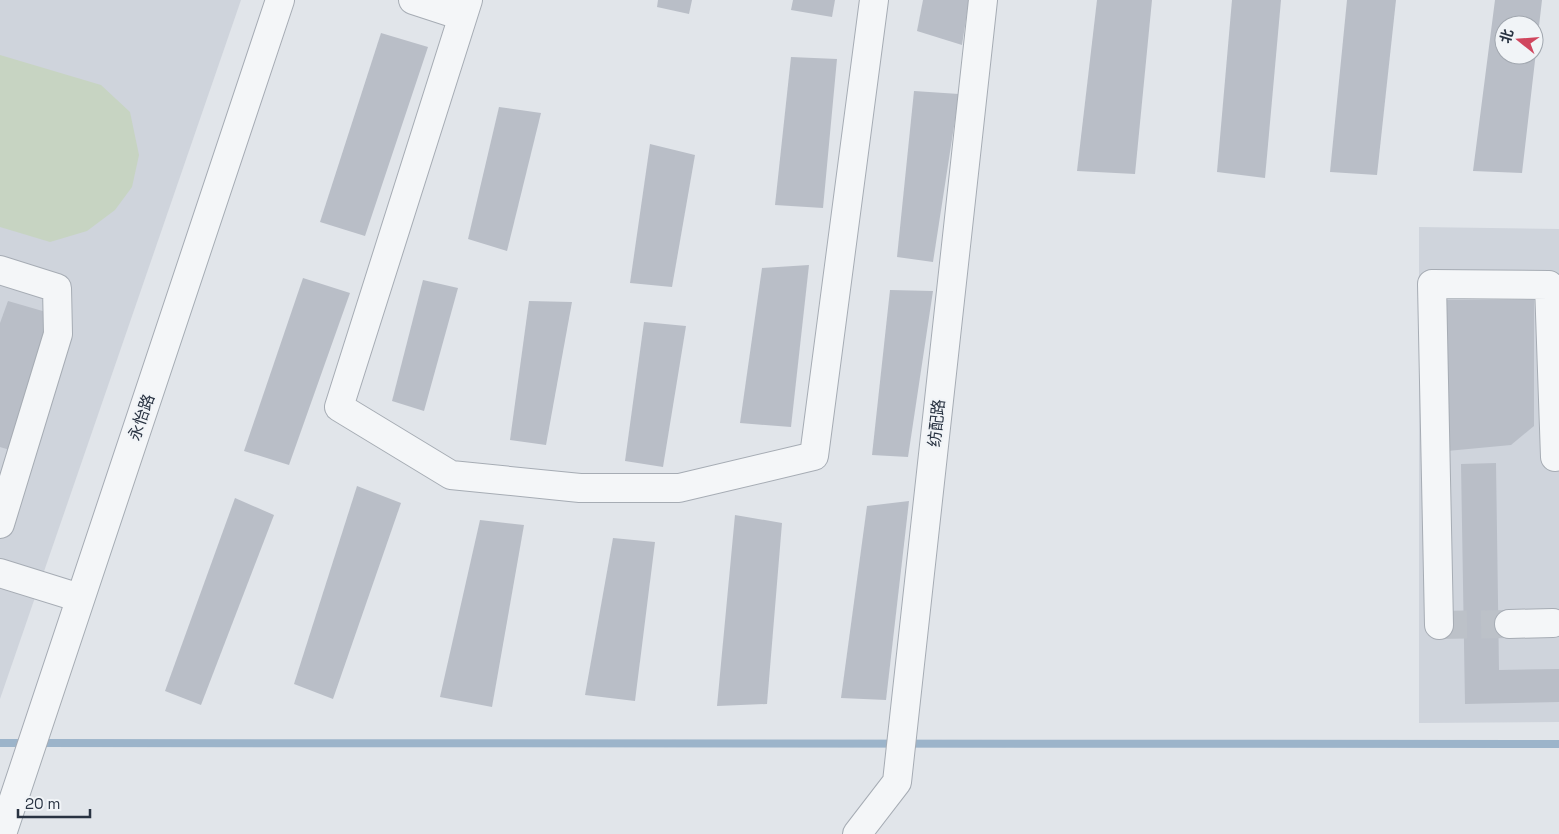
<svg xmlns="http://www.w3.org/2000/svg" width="1559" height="834" viewBox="0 0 1559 834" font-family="'Space Grotesk','Noto Sans SC',sans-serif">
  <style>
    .built { fill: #cfd4dc }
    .green { fill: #c7d4c2 }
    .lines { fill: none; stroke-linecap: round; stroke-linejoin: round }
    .stream { stroke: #9cb4ca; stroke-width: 8 }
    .building { fill: #b9bec7; fill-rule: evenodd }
    .minor-tunnel { stroke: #bcc1c8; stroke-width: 28; stroke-dasharray: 28 14; stroke-linecap: butt }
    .minor-casing { stroke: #a6acb4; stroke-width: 30 }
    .minor { stroke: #f4f6f8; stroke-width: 28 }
    .labels { text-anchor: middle; stroke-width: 4; stroke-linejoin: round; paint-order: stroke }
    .street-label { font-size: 16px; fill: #293342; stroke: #f1f4f7 }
  </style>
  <rect width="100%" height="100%" fill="#e1e5ea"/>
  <g class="built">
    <polygon points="0,0 241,0 0,699"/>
    <polygon points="1419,227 1559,229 1559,722 1419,723"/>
  </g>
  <polygon class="green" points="0,55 101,85 130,112 139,155 132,187 115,210 87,231 50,242 0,227"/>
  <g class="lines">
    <g class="stream">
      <polyline points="0,743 27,743"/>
      <polyline points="39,743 1559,744"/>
    </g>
  </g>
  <g class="building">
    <polygon points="658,0 692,0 689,14 657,7"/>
    <polygon points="793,0 835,0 832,17 791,10"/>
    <polygon points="923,0 969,0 962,45 917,31"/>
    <polygon points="1097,0 1152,0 1135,174 1077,171"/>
    <polygon points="1232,0 1281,0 1265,178 1217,172"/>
    <polygon points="1347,0 1396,0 1377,175 1330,172"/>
    <path d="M1495 0H1542L1522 173 1473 171ZM1504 25H1534V55H1504Z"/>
    <polygon points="381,33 428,47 365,236 320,222"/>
    <polygon points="791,57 837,59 823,208 775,205"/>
    <polygon points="914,91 959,94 933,262 897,257"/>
    <polygon points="499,107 541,113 507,251 468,239"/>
    <polygon points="650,144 695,155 672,287 630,283"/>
    <polygon points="809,265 791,427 740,423 762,268"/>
    <polygon points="303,278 350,293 289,465 244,451"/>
    <polygon points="423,280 458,288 424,411 392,401"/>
    <polygon points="890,290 933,291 908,457 872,455"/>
    <polygon points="1447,300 1534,300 1534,426 1511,445 1447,451"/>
    <polygon points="8,301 53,314 10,450 0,447 0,323"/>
    <polygon points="529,301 572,302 546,445 510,440"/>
    <polygon points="644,322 686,326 663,467 625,461"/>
    <polygon points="1496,463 1499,670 1559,669 1559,702 1465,704 1461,464"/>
    <polygon points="357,486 401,503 333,699 294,684"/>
    <polygon points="235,498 274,515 201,705 165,691"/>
    <polygon points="909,501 886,700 841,698 867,506"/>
    <polygon points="735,515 782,523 767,704 717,706"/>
    <polygon points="480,520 524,525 492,707 440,697"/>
    <polygon points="613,538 655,542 635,701 585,695"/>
  </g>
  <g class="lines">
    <polyline class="minor-tunnel" points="1439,625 1509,624"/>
    <g class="minor-casing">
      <g id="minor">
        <polyline points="413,0 462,16"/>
        <polyline points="468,0 339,407 451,475 580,488 679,488 814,456 874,0"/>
        <polyline points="0,270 57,288 58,334 0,524"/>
        <polyline points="0,573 80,598"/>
        <polyline points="1509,624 1553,623"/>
        <polyline points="1439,625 1432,284 1549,285 1555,457"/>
        <polyline points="2,834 280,0"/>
        <polyline points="857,834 897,782 983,0"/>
      </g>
    </g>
    <use href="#minor" class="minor"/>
  </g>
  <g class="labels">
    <g class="street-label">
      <text transform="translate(141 417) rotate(-71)" y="6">永怡路</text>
      <text transform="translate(936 423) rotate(-84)" y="6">纺配路</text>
    </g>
  </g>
  <g transform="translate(1519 40) rotate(287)"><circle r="24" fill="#f1f4f7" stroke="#a1a7af"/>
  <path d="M0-4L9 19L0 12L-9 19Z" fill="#d0465e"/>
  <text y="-8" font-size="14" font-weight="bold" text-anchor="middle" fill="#293342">北</text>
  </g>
  <path d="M18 809v8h72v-8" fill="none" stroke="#293342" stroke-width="2.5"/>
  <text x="25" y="809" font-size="15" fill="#293342" stroke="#f1f4f7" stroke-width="4" paint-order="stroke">20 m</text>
</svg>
